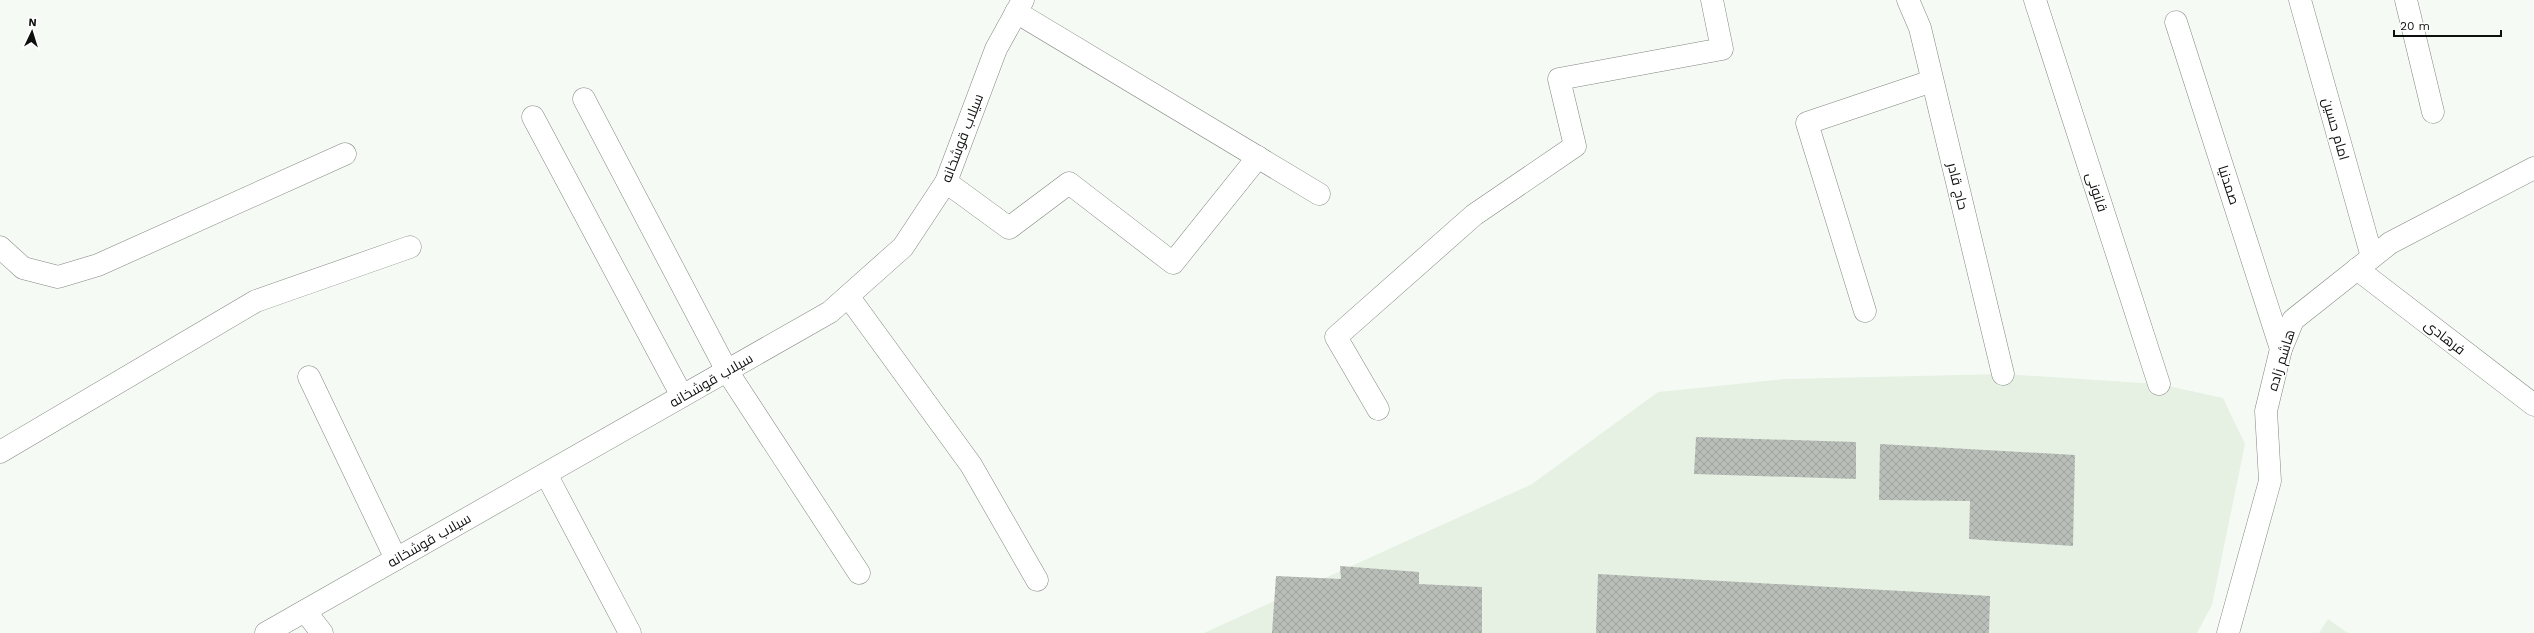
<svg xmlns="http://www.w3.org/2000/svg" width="2534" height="633" viewBox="0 0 2534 633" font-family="'Work Sans',Cairo,sans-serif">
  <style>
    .built { fill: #e6f1e4 }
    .building { fill: url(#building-cross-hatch) }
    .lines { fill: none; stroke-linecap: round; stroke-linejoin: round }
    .minor-casing { stroke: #828781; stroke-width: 23 }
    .minor { stroke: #fff; stroke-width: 22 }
    .labels { text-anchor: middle; stroke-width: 3; stroke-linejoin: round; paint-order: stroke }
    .street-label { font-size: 14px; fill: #0e100e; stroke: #fff }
  </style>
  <defs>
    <pattern id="building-cross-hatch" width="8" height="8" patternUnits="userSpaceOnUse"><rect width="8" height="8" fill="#b9bfb8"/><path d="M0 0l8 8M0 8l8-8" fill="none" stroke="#9ea39d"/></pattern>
  </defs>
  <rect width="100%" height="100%" fill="#f5fbf4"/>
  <g class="built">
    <polygon points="2003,374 2159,384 2223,398 2245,444 2212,605 2197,633 1204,633 1532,484 1658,392 1784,379"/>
    <polygon points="2328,619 2348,633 2319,633"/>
  </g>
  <g class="building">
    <polygon points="1696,437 1856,442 1856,479 1694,474"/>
    <polygon points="1880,444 2075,455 2073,546 1969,539 1970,501 1879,500"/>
    <polygon points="1340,566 1419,572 1419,584 1482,587 1482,633 1272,633 1276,576 1341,579"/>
    <polygon points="1598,574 1990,596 1989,633 1596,633"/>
  </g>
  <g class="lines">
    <g class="minor-casing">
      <g id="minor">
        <polyline points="1908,0 1920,28 2003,374"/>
        <polyline points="2035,0 2159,384"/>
        <polyline points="2300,0 2372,257"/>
        <polyline points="2406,0 2433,112"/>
        <polyline points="1016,12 1319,194"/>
        <polyline points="2176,22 2281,349"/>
        <polyline points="584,99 727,371 859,573"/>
        <polyline points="533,117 682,396"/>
        <polyline points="946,182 1009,228 1069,183 1173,263 1258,157"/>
        <polyline points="0,247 23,268 58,277 98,265 345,154"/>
        <polyline points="2357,269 2534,405"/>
        <polyline points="848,296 971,465 1037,580"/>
        <polyline points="1865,311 1807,123 1932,81"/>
        <polyline points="309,377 396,559"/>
        <polyline points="1378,409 1336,337 1474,215 1575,146 1559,79 1722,49 1712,0"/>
        <polyline points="0,452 256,301 410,247"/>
        <polyline points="546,474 630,633"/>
        <polyline points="305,611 322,633"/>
        <polyline points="266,633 830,312 903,247 946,182 996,49 1023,0"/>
        <polyline points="2228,633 2270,481 2266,411 2281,349 2293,320 2390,243 2534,168"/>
      </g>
    </g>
    <use href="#minor" class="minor"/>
  </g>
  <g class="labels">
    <g class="street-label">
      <text transform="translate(2336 129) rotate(74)" y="5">امام حسین</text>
      <text transform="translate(962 138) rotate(-69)" y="5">سیلاب قوشخانه</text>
      <text transform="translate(2229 185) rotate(72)" y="5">صمدنیا</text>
      <text transform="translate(1958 186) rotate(76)" y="5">حاج قادر</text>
      <text transform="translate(2097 192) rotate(72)" y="5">قانونی</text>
      <text transform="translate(2445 337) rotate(38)" y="5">فرهادی</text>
      <text transform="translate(2281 360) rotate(-73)" y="5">هاشم زاده</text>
      <text transform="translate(711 380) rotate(-30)" y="5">سیلاب قوشخانه</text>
      <text transform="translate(429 540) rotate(-30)" y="5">سیلاب قوشخانه</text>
    </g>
  </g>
  <g transform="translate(32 32) rotate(4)" stroke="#ffffff" stroke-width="3" paint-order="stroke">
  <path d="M0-3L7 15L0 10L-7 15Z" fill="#0e100e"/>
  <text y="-6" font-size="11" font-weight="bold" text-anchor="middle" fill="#0e100e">N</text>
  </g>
  <path d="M2394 30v6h107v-6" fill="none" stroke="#0e100e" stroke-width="2"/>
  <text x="2400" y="30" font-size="12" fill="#0e100e" stroke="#ffffff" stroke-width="3" paint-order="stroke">20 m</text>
</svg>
